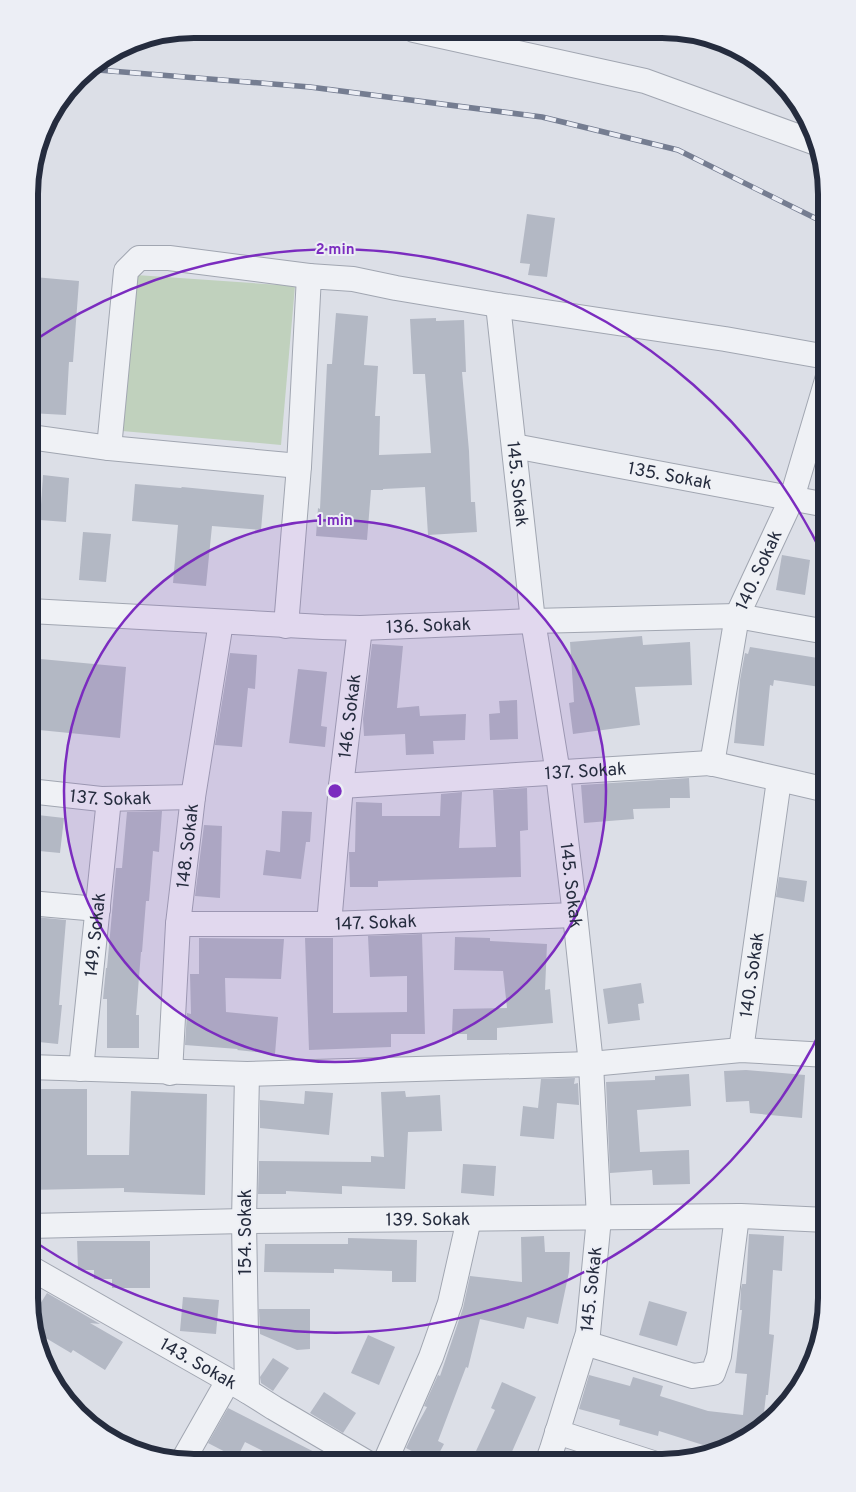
<svg xmlns="http://www.w3.org/2000/svg" width="856" height="1492" viewBox="0 0 856 1492" font-family="Overpass,sans-serif">
  <style>
    .green { fill: #c0d1bd }
    .building { fill: #b3b8c4 }
    .lines { fill: none; stroke-linecap: round; stroke-linejoin: round }
    .street-casing { stroke: #a1a6b1; stroke-width: 26 }
    .street { stroke: #eff1f5; stroke-width: 24 }
    .rail-casing { stroke: #757d91; stroke-width: 5.5 }
    .rail { stroke: #eceef5; stroke-width: 4; stroke-dasharray: 11; stroke-linecap: butt }
    .ring { fill: none; stroke: #7b2cbf; stroke-width: 2.5 }
    .labels { text-anchor: middle; stroke-width: 4; stroke-linejoin: round; paint-order: stroke }
    .street-label { font-size: 18px; fill: #252c3e; stroke: #eceef5 }
    .rim { fill: none; stroke: #252c3e; stroke-width: 6 }
    .centre { fill: #7b2cbf; stroke: #eceef5; stroke-width: 2.5 }
    .ring-label { font-size: 15px; text-anchor: middle; font-weight: bold; fill: #7b2cbf; stroke: #eceef5; stroke-width: 4; stroke-linejoin: round; paint-order: stroke }
  </style>
  <rect width="100%" height="100%" fill="#dcdfe7"/>
  <polygon class="green" points="136,275 295,286 281,445 122,431"/>
  <g class="building">
    <polygon points="527,214 555,218 547,277 528,275 530,264 520,263"/>
    <polygon points="34,277 79,281 73,362 69,362 66,415 30,413 30,328"/>
    <polygon points="336,313 368,316 364,365 378,366 375,416 380,416 379,455 431,453 425,374 413,374 410,319 436,318 436,321 464,320 466,372 462,372 469,451 471,502 475,502 477,532 428,535 425,487 383,489 383,490 371,490 367,540 316,536 318,508 320,509 327,364 332,364"/>
    <polygon points="43,475 69,478 66,522 40,520"/>
    <polygon points="135,484 181,488 182,487 264,495 261,530 212,526 206,586 173,583 178,525 132,521"/>
    <polygon points="83,532 111,534 106,582 79,580"/>
    <polygon points="782,555 810,560 805,595 776,590"/>
    <polygon points="642,636 643,645 690,642 692,685 635,687 640,725 573,734 569,703 574,702 570,642"/>
    <polygon points="372,644 403,646 397,708 419,706 420,716 466,714 465,740 433,741 434,754 406,755 405,734 364,736 363,719"/>
    <polygon points="750,647 824,659 820,687 774,680 773,686 770,685 764,746 734,743 740,680 745,653 748,654"/>
    <polygon points="230,653 257,655 255,689 248,688 242,747 215,745"/>
    <polygon points="30,658 126,667 120,738 29,729"/>
    <polygon points="298,669 327,672 321,726 327,727 325,747 289,743"/>
    <polygon points="517,700 518,739 490,740 489,714 500,713 499,701"/>
    <polygon points="689,778 690,798 670,798 670,808 633,809 634,819 584,823 581,785"/>
    <polygon points="527,788 528,830 520,831 521,877 378,881 378,887 350,887 349,852 355,852 356,802 382,803 382,816 440,816 441,794 462,792 459,848 496,847 493,790"/>
    <polygon points="162,811 159,852 153,851 149,901 146,901 142,952 141,952 136,1015 139,1015 139,1048 107,1048 107,999 103,999 106,968 107,968 116,868 122,868 127,812"/>
    <polygon points="282,811 312,812 310,842 306,842 301,879 263,875 266,850 280,852"/>
    <polygon points="29,814 64,818 60,853 29,850"/>
    <polygon points="204,825 222,826 220,898 195,896"/>
    <polygon points="779,877 807,881 804,902 776,897"/>
    <polygon points="35,917 66,920 59,1005 62,1005 58,1044 29,1041 29,950 32,950"/>
    <polygon points="422,934 425,1034 391,1034 391,1047 309,1050 305,938 333,938 333,1013 407,1012 407,976 370,977 368,936"/>
    <polygon points="455,937 490,938 490,941 547,944 545,990 550,989 553,1023 497,1028 497,1040 467,1040 467,1034 452,1034 453,1009 507,1008 503,971 454,970"/>
    <polygon points="199,938 284,939 281,979 225,978 226,1012 278,1017 275,1054 237,1050 238,1049 185,1045 187,1013 191,1014 190,974 199,974"/>
    <polygon points="641,983 644,1003 638,1004 640,1020 608,1024 603,989"/>
    <polygon points="746,1070 805,1075 802,1118 750,1113 749,1101 726,1102 724,1071"/>
    <polygon points="689,1074 691,1106 637,1110 640,1152 689,1150 690,1184 653,1185 652,1170 610,1173 606,1082 655,1080 655,1076"/>
    <polygon points="575,1078 574,1084 578,1083 579,1105 557,1103 554,1139 520,1136 523,1106 538,1108 541,1079"/>
    <polygon points="32,1089 87,1089 87,1155 129,1155 131,1091 207,1094 205,1195 124,1192 124,1188 29,1190 29,1154 33,1155"/>
    <polygon points="305,1091 333,1093 329,1135 260,1128 260,1100 304,1104"/>
    <polygon points="405,1091 406,1097 440,1095 442,1131 408,1132 405,1189 342,1186 342,1194 286,1191 286,1194 258,1194 259,1161 371,1162 371,1156 384,1157 381,1092"/>
    <polygon points="463,1164 496,1166 494,1196 461,1193"/>
    <polygon points="749,1234 784,1236 782,1271 773,1270 769,1334 774,1335 768,1395 766,1395 762,1430 722,1451 659,1431 658,1436 619,1425 620,1420 579,1409 589,1375 630,1386 633,1377 663,1386 660,1396 708,1411 743,1415 747,1374 735,1373 742,1310 740,1310 741,1289 742,1284 746,1284"/>
    <polygon points="544,1236 545,1252 570,1252 569,1272 558,1324 527,1317 524,1329 480,1319 468,1368 466,1367 438,1441 444,1444 434,1463 415,1463 419,1455 406,1448 415,1429 427,1407 424,1406 438,1375 440,1376 463,1308 470,1276 522,1282 521,1237"/>
    <polygon points="348,1238 417,1240 416,1282 392,1282 392,1271 334,1269 334,1273 264,1272 265,1244 348,1244"/>
    <polygon points="77,1241 150,1241 150,1288 112,1288 112,1279 94,1279 94,1270 78,1270"/>
    <polygon points="47,1293 100,1324 90,1323 123,1342 105,1370 73,1350 71,1353 34,1331 32,1317"/>
    <polygon points="183,1297 219,1300 216,1334 180,1331"/>
    <polygon points="649,1301 687,1312 677,1346 639,1335"/>
    <polygon points="259,1309 310,1309 310,1349 297,1350 260,1334"/>
    <polygon points="368,1335 395,1347 379,1385 351,1373"/>
    <polygon points="273,1358 289,1368 273,1391 261,1383 260,1377"/>
    <polygon points="502,1382 536,1397 507,1463 501,1463 476,1451 495,1410 491,1408"/>
    <polygon points="324,1392 356,1413 343,1433 310,1413"/>
    <polygon points="228,1408 334,1462 285,1462 245,1442 237,1458 208,1443"/>
  </g>
  <g class="lines">
    <g class="street-casing">
      <g id="street">
        <polyline points="414,30 645,81 816,143 819,142"/>
        <path id="s1" d="M498 305 533 621 558 773 575 915 591 1064 599 1218 588 1333 552 1449 547 1463"/>
        <polyline points="30,437 109,448 299,466"/>
        <path id="s2" d="M514 446 827 505"/>
        <polyline points="109,448 126,271 139,258 169,258 309,276"/>
        <path id="s3" d="M30 611 323 627 360 628 533 621 737 616 827 632"/>
        <polyline points="286,626 299,466 309,276 353,279 396,288 498,305 725,339 827,357"/>
        <path id="s4" d="M712 764 737 616 792 498 827 380"/>
        <path id="s5" d="M341 786 710 763 827 790"/>
        <path id="s6" d="M29 791 101 799 193 797"/>
        <polyline points="29,903 98,909"/>
        <path id="s7" d="M178 924H329L575 915"/>
        <path id="s8" d="M329 924 341 786 360 628"/>
        <path id="s9" d="M741 1050 779 780"/>
        <polyline points="29,1067 247,1074 591,1064 741,1050 827,1055"/>
        <path id="s10" d="M81 1069 109 799"/>
        <path id="s11" d="M170 1073 178 924 193 797 221 622"/>
        <path id="s12" d="M29 1226 244 1221 741 1216 827 1220"/>
        <path id="s13" d="M29 1267 247 1391 274 1408 366 1462"/>
        <polyline points="585,1343 693,1376 713,1373 719,1356 737,1216"/>
        <polyline points="247,1391 244,1221 247,1074"/>
        <polyline points="557,1432 653,1463"/>
        <polyline points="182,1462 228,1381"/>
        <polyline points="385,1462 431,1357 450,1303 469,1219"/>
      </g>
    </g>
    <use href="#street" class="street"/>
    <g class="rail-casing">
      <polyline id="rail" points="86,69 310,87 542,117 678,150 827,224"/>
    </g>
    <use href="#rail" class="rail"/>
  </g>
  <circle cx="335" cy="791" r="271" fill="#7b2cbf" fill-opacity=".12"/>
  <g class="ring">
    <circle cx="335" cy="791" r="271"/>
    <path d="M826 1020A542 542 0 0 1 32 1240M32 342A542 542 0 0 1 826 562"/>
  </g>
  <g class="labels">
    <g class="street-label">
      <text dy="6" stroke="none"><textPath href="#s2" startOffset="159">135. Sokak</textPath></text>
      <text dy="6" stroke="none"><textPath href="#s1" startOffset="180">145. Sokak</textPath></text>
      <text dy="6" stroke="none"><textPath href="#s4" startOffset="201">140. Sokak</textPath></text>
      <text dy="6" stroke="none"><textPath href="#s3" startOffset="399">136. Sokak</textPath></text>
      <text dy="6" stroke="none"><textPath href="#s8" startOffset="209">146. Sokak</textPath></text>
      <text dy="6" stroke="none"><textPath href="#s5" startOffset="245">137. Sokak</textPath></text>
      <text dy="6" stroke="none"><textPath href="#s6" startOffset="82">137. Sokak</textPath></text>
      <text dy="6" stroke="none"><textPath href="#s11" startOffset="228">148. Sokak</textPath></text>
      <text dy="6" stroke="none"><textPath href="#s1" startOffset="585">145. Sokak</textPath></text>
      <text dy="6" stroke="none"><textPath href="#s7" startOffset="198">147. Sokak</textPath></text>
      <text dy="6" stroke="none"><textPath href="#s10" startOffset="135">149. Sokak</textPath></text>
      <text dy="6" stroke="none"><textPath href="#s9" startOffset="76">140. Sokak</textPath></text>
      <text dy="6" stroke="none"><textPath href="#s12" startOffset="399">139. Sokak</textPath></text>
      <text transform="translate(245 1232) rotate(-90)" y="6">154. Sokak</text>
      <text transform="translate(591 1289) rotate(-84)" y="6">145. Sokak</text>
      <text dy="6" stroke="none"><textPath href="#s13" startOffset="195">143. Sokak</textPath></text>
    </g>
  </g>
  <path d="M0 0H856V1492H0ZM194 38H662A156 156 0 0 1 818 194V1298A156 156 0 0 1 662 1454H194A156 156 0 0 1 38 1298V194A156 156 0 0 1 194 38Z" fill="#eceef5" fill-rule="evenodd"/>
  <path class="rim" d="M194 38H662A156 156 0 0 1 818 194V1298A156 156 0 0 1 662 1454H194A156 156 0 0 1 38 1298V194A156 156 0 0 1 194 38Z"/>
  <circle cx="335" cy="791" r="8" class="centre"/>
  <g class="ring-label">
    <text x="335" y="254">2 min</text>
    <text x="335" y="525">1 min</text>
  </g>
</svg>
